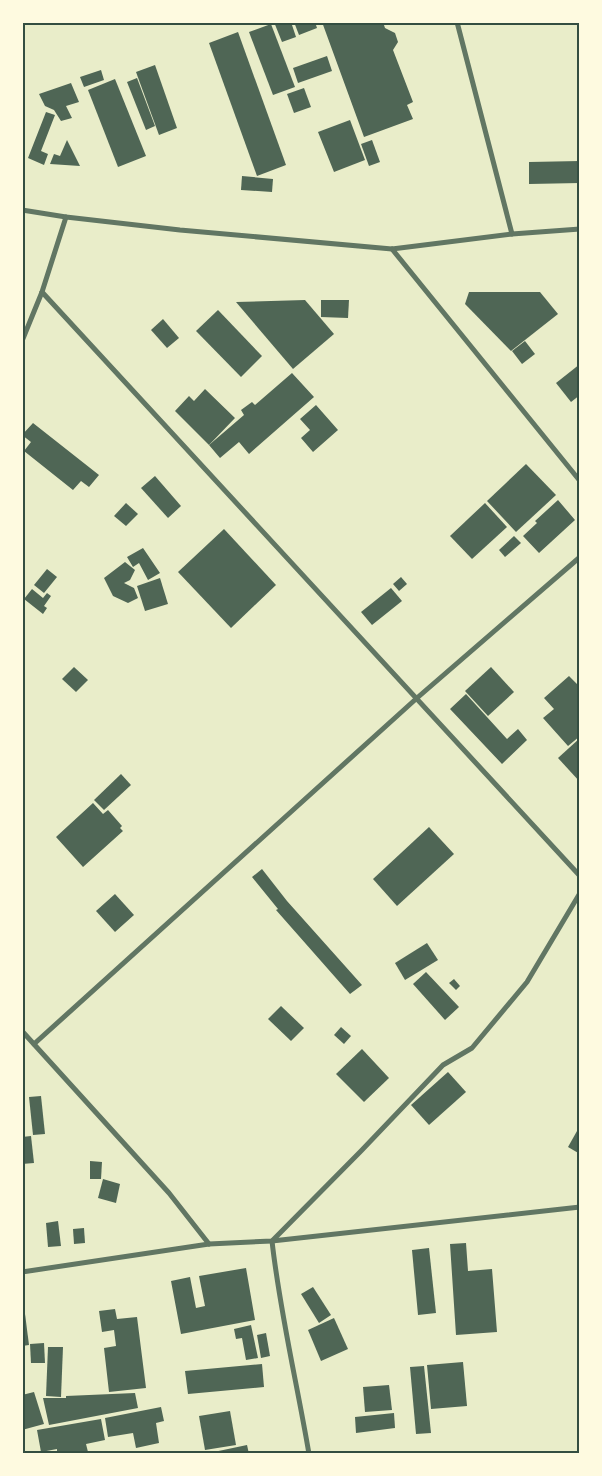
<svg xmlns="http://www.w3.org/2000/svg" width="602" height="1476" viewBox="0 0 602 1476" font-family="Cabin,sans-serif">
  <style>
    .building { fill: #4f6655 }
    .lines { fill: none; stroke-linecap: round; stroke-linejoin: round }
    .minor { stroke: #617663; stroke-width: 5 }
    .neatline { fill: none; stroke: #344e41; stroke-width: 2 }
  </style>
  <rect width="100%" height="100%" fill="#e9edc9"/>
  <g class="building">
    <polygon points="274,22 291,22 296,37 282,42"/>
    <polygon points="294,22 315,22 317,28 299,35"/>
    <polygon points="322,22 383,22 385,28 395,33 398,42 393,50 413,102 407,105 413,119 364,137"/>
    <polygon points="271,24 295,87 273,95 249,32"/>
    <polygon points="238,32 286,165 257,176 209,43"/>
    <polygon points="327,56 332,71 298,83 293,68"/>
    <polygon points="155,65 177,128 159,135 136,72"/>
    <polygon points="101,70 104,80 84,87 80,77"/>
    <polygon points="137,78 155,126 146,130 127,82"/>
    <polygon points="115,79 146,156 118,167 88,90"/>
    <polygon points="71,83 79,102 66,106 72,118 61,121 54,110 45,106 39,94"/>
    <polygon points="304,88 311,107 294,113 287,94"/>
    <polygon points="46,112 55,115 41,151 48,154 44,165 28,158"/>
    <polygon points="350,120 365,160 334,172 318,132"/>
    <polygon points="67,140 80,166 50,164 54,154 60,156"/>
    <polygon points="372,140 380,162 369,166 361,144"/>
    <polygon points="580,161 580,183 529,184 529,162"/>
    <polygon points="242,176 273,179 272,192 241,190"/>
    <polygon points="469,292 540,292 558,314 511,351 465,304"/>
    <polygon points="305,300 334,334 293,369 236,302"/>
    <polygon points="321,300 349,300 348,318 321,317"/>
    <polygon points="218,310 262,356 241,377 196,331"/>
    <polygon points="163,319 179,338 167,348 151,330"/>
    <polygon points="525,341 535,354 522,364 512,351"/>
    <polygon points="580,364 580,395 571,402 556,383"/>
    <polygon points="292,373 314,397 249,454 239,442 220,458 209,445 244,415 241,410 252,402 255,405"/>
    <polygon points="205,389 235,418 209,445 175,411 189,396 194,401"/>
    <polygon points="316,405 338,430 313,452 301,438 310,430 300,419"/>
    <polygon points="33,423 99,475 89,487 81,481 73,490 24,451 31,442 22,435"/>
    <polygon points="526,464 556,495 516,532 487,501"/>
    <polygon points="155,476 181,506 168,518 141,488"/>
    <polygon points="558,500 575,520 539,553 523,536 537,523 535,521"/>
    <polygon points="126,503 138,514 126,526 114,516"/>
    <polygon points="485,503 507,527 472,559 450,536"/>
    <polygon points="224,529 276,585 231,628 178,572"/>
    <polygon points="514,536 521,543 505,557 499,550"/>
    <polygon points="143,548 160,573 148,580 139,563 133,567 127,557"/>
    <polygon points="125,562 135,570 130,580 124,583 134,588 138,598 128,603 113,596 104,578"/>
    <polygon points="47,569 57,577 44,593 34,585"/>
    <polygon points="401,577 407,584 399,591 393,584"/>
    <polygon points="160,578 168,604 145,611 137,586"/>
    <polygon points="391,588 402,601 372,625 361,612"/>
    <polygon points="32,589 43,598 47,593 51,596 44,606 47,608 43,614 24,599"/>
    <polygon points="74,667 88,680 76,692 62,679"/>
    <polygon points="491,667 514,692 488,716 465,691"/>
    <polygon points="569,676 580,687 580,736 568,746 543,718 554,709 544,698"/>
    <polygon points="466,694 507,739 518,729 527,740 502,764 450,709"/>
    <polygon points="580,738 580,782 558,758"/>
    <polygon points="121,774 131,785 104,810 94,800"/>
    <polygon points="93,803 103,814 108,810 122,826 120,828 123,831 83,867 56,837"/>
    <polygon points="429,827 454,854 397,906 373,879"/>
    <polygon points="262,869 287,901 362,985 350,994 276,910 278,909 252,877"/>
    <polygon points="115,894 134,915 115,932 96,911"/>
    <polygon points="427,943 438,960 405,980 395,963"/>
    <polygon points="426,972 459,1007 445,1020 413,984"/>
    <polygon points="454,979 460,986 456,990 449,983"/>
    <polygon points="281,1006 304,1028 291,1041 268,1019"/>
    <polygon points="341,1027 351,1036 344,1044 334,1035"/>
    <polygon points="362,1049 389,1078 364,1102 336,1074"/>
    <polygon points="448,1072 466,1092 429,1125 411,1105"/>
    <polygon points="41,1096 45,1134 33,1135 29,1097"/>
    <polygon points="577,1131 580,1133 580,1154 568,1147"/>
    <polygon points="31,1136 34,1163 22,1164 22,1137"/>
    <polygon points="90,1161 102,1162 101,1179 90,1179"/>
    <polygon points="103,1179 120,1184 116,1203 98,1198"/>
    <polygon points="58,1221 61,1246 48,1247 46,1223"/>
    <polygon points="84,1228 85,1243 74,1244 73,1229"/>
    <polygon points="466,1243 468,1271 492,1269 497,1332 456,1335 450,1244"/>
    <polygon points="429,1248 436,1313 418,1315 412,1250"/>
    <polygon points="246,1268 255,1320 181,1334 171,1281 190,1277 196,1308 205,1306 199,1276"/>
    <polygon points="313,1287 331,1315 319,1323 301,1294"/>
    <polygon points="22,1306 24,1306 29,1345 22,1346"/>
    <polygon points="115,1309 117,1319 137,1317 146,1388 109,1392 104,1348 116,1346 114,1330 102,1332 99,1311"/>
    <polygon points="334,1318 348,1349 321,1361 308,1330"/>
    <polygon points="251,1325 258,1358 246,1360 242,1338 236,1339 234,1329"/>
    <polygon points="266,1333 270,1356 261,1358 257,1335"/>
    <polygon points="44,1343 45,1363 31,1363 30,1344"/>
    <polygon points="48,1347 63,1347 61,1397 46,1396"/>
    <polygon points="463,1362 467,1406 431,1409 427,1365"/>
    <polygon points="262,1364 264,1387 188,1394 185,1371"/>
    <polygon points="424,1366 431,1433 416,1434 410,1367"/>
    <polygon points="389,1385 392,1410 365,1412 363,1387"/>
    <polygon points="34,1392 44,1424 22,1430 22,1395"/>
    <polygon points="135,1393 138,1408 49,1425 43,1398 66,1398 66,1396"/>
    <polygon points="161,1407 164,1421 156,1423 159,1443 136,1448 133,1433 108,1437 105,1418"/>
    <polygon points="230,1411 236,1445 205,1450 199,1416"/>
    <polygon points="394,1413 395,1428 356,1433 355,1417"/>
    <polygon points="101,1419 105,1440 86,1444 88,1452 57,1454 57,1449 41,1452 37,1430"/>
    <polygon points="247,1445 249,1454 209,1454 209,1453"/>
  </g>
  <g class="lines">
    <g class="minor">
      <polyline points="457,22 512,234"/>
      <polyline points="22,210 66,217 180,230 392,249 512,234 580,229"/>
      <polyline points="392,249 580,481"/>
      <polyline points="42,292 580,876"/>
      <polyline points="22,341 42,292 66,217"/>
      <polyline points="22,1031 169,1193 209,1244"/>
      <polyline points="34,1044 417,698 580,557"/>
      <polyline points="22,1272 209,1244 272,1241 580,1207"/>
      <path d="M309 1454C297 1383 280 1313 272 1241L361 1151 443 1065 472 1048 527 982 580 893"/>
    </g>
  </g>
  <rect width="602" height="1476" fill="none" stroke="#fefae0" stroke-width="48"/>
  <rect x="24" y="24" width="554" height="1428" class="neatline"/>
</svg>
